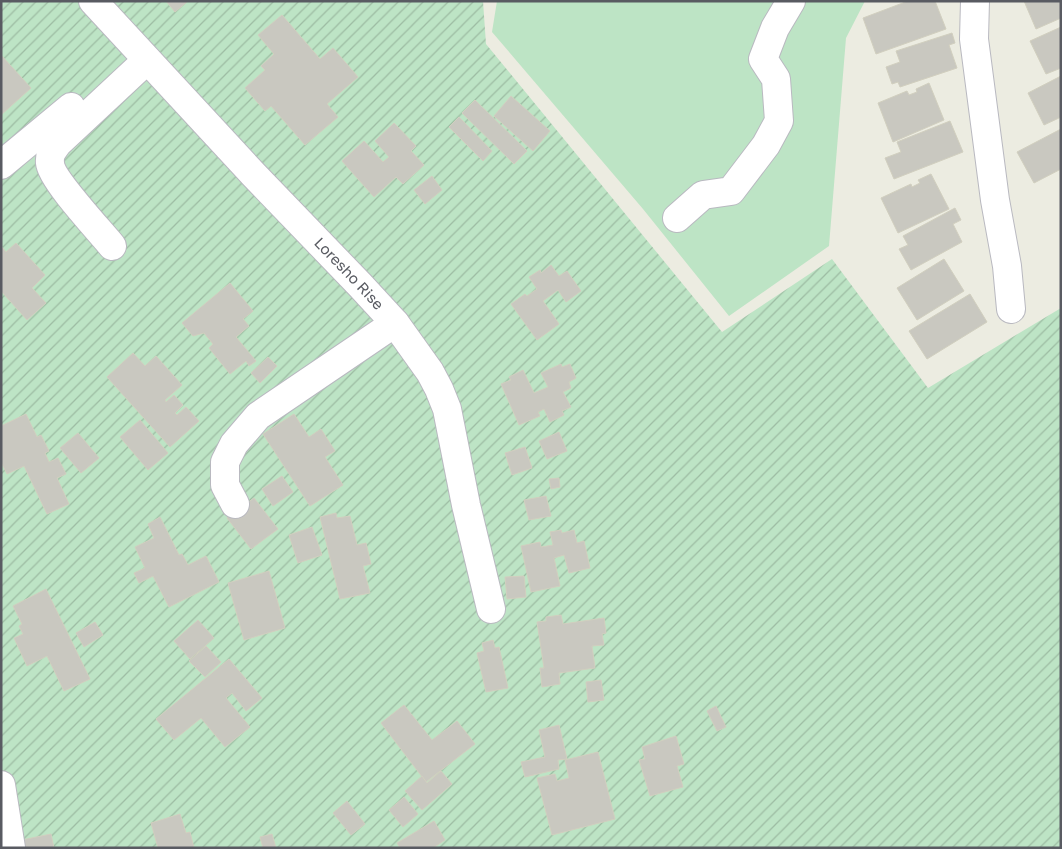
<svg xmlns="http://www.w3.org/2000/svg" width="1062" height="849" viewBox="0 0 1062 849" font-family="'Golos Text',sans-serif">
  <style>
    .grass { fill: #bde4c5 }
    .garden { fill: url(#garden-furrows) }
    .building { fill: #c9c8c0; stroke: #d1cfbf }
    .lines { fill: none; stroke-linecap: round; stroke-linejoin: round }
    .minor-casing { stroke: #b9b9c0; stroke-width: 30 }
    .minor { stroke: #fff; stroke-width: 28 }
    .labels { text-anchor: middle; stroke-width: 4; stroke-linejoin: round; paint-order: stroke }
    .street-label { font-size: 15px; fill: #595b62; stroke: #fff }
  </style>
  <defs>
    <pattern id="garden-furrows" width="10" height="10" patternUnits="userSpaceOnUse" patternTransform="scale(1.25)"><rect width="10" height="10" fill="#bde4c5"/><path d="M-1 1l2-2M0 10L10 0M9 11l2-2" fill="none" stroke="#9dbca3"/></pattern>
  </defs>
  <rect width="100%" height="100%" fill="#ecece1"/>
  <polygon class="grass" points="497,1 865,1 846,38 829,246 729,316 643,209 492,32"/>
  <polygon class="garden" points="1,1 483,1 486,44 722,332 832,259 928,388 1061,308 1061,848 1,848"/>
  <g class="building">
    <polygon points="166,1 188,1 175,12"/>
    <polygon points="908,1 935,1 946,29 876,54 863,18"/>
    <polygon points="1024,1 1061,1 1061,18 1036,29"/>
    <polygon points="282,15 320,59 333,48 358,77 327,104 338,117 305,145 271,106 265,111 245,88 265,70 261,66 274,54 258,35"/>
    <polygon points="1061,27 1061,68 1046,74 1030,41"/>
    <polygon points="952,33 955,43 949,45 957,68 900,87 898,82 892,84 886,67 900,62 896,51"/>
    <polygon points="1,55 31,88 1,115"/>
    <polygon points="1061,76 1061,117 1044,125 1028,93"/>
    <polygon points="929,83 944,120 893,142 878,103 907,91 909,95 917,92 916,89"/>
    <polygon points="511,96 550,131 533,151 494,116"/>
    <polygon points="475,100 527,151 514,164 462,113"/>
    <polygon points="459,117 492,151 483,161 449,127"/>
    <polygon points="950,121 963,152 894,179 885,158 901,152 897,142"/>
    <polygon points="394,123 416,146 411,151 424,165 403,184 396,177 374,197 342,161 364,141 383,162 389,157 375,141"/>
    <polygon points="1061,129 1061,169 1034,183 1017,152"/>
    <polygon points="931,174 949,209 898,233 881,198 911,184 912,187 920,183 918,180"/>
    <polygon points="432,176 442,190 425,204 414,190"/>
    <polygon points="955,208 961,220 953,224 962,242 911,270 899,249 908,245 903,236"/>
    <polygon points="16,243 45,275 32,288 46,303 27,320 1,291 1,246 6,252"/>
    <polygon points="944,259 964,291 917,320 897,288"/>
    <polygon points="551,265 559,276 567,271 581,291 566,302 558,290 543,301 559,324 537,340 511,304 525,294 527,296 537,289 529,277 540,270 541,273"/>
    <polygon points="230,283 253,311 243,319 249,326 236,337 256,361 249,366 246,361 230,374 209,348 213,344 204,333 193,336 182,323"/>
    <polygon points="970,294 987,322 927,359 909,331"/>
    <polygon points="133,353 145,366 156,356 182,385 165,400 166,402 174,395 183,405 175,413 177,415 186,407 199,421 170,447 107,377"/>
    <polygon points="268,357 277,366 260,383 251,373"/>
    <polygon points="561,364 562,367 570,364 576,378 569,382 571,388 563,392 571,407 562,411 564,415 550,422 544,409 538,412 540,416 519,425 501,384 511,380 509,377 523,370 534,393 548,387 541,373"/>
    <polygon points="26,414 37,437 41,435 49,451 45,453 49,462 58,458 66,474 57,478 69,504 47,514 24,466 7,474 1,462 1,426"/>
    <polygon points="294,414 309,437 321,429 335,451 325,457 343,485 310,506 263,434"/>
    <polygon points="140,420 168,453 148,470 120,437"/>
    <polygon points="559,432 567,451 547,459 539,441"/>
    <polygon points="78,433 99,458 81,473 60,448"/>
    <polygon points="525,447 532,468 512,475 505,453"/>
    <polygon points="282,476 293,492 273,506 262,489"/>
    <polygon points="559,478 560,487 551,489 549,479"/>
    <polygon points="546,496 551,516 529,520 524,500"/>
    <polygon points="254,498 278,529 251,549 227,518"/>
    <polygon points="336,513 337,518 350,516 357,545 366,543 371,564 363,566 370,593 340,599 320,517"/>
    <polygon points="160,517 179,555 182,554 188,565 206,556 219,582 169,607 153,576 139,583 134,573 145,568 135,547 154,538 148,524"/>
    <polygon points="312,527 322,555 298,563 289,535"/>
    <polygon points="561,530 562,533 574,530 577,543 584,541 590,568 569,573 564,555 554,558 560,586 531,592 521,546 540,542 541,547 553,545 550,532"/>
    <polygon points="269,571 285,628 244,640 228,583"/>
    <polygon points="524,576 526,597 507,599 505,577"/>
    <polygon points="46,589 90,679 64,691 47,656 27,666 14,638 23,634 19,626 22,624 13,606"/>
    <polygon points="561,615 563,624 604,618 606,633 602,634 604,645 592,646 595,668 559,673 560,684 542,687 540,668 544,668 537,622 546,621 546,617"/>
    <polygon points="198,620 214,638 190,659 174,641"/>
    <polygon points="95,622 103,635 84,647 76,633"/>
    <polygon points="493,640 495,648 499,647 508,688 486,692 477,653 484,651 482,643"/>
    <polygon points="206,646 221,662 205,677 189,661"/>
    <polygon points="229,659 262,698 246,711 232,693 226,698 250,727 225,747 201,718 174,740 156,719"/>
    <polygon points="601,680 604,700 588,702 586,682"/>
    <polygon points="404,705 432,740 457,721 475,744 426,782 381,723"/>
    <polygon points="716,706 726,727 717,731 707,711"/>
    <polygon points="559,725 567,759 558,760 559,769 525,777 521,762 545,757 539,730"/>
    <polygon points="676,736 684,764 677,766 683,787 650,796 639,760 645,759 642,747"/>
    <polygon points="598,752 615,819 552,835 537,778 555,774 557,781 569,778 565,760"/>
    <polygon points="441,771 452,784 422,810 405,791 422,776 427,783"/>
    <polygon points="404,797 418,814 403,827 389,810"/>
    <polygon points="347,801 365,824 351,835 333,813"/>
    <polygon points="180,814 186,833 190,832 194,848 158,848 151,823"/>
    <polygon points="434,821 445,840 433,848 400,848 397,843"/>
    <polygon points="51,834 54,848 23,848 22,840"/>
    <polygon points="272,834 276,848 263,848 260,837"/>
  </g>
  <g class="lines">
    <g class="minor-casing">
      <g id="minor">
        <path id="s1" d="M93 1 254 175 360 285 395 323 430 372 439 389 447 409 466 505 491 609"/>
        <polyline points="975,1 974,39 995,200 1007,266 1011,309"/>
        <polyline points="1,165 71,107"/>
        <polyline points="677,218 703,195 731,191 766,145 779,121 776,79 763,59 775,28 791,1"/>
        <path d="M112 246C100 231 51 179 50 163 49 154 53 150 58 143L147 60"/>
        <polyline points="235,504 225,485 225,462 234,444 258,416 395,323"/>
        <polyline points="1,785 11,848"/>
      </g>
    </g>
    <use href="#minor" class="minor"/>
  </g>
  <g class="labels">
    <g class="street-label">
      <text dy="5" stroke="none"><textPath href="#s1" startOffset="374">Loresho Rise</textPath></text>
    </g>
  </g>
  <rect width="1062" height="849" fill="none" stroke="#595b62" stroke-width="5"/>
</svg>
